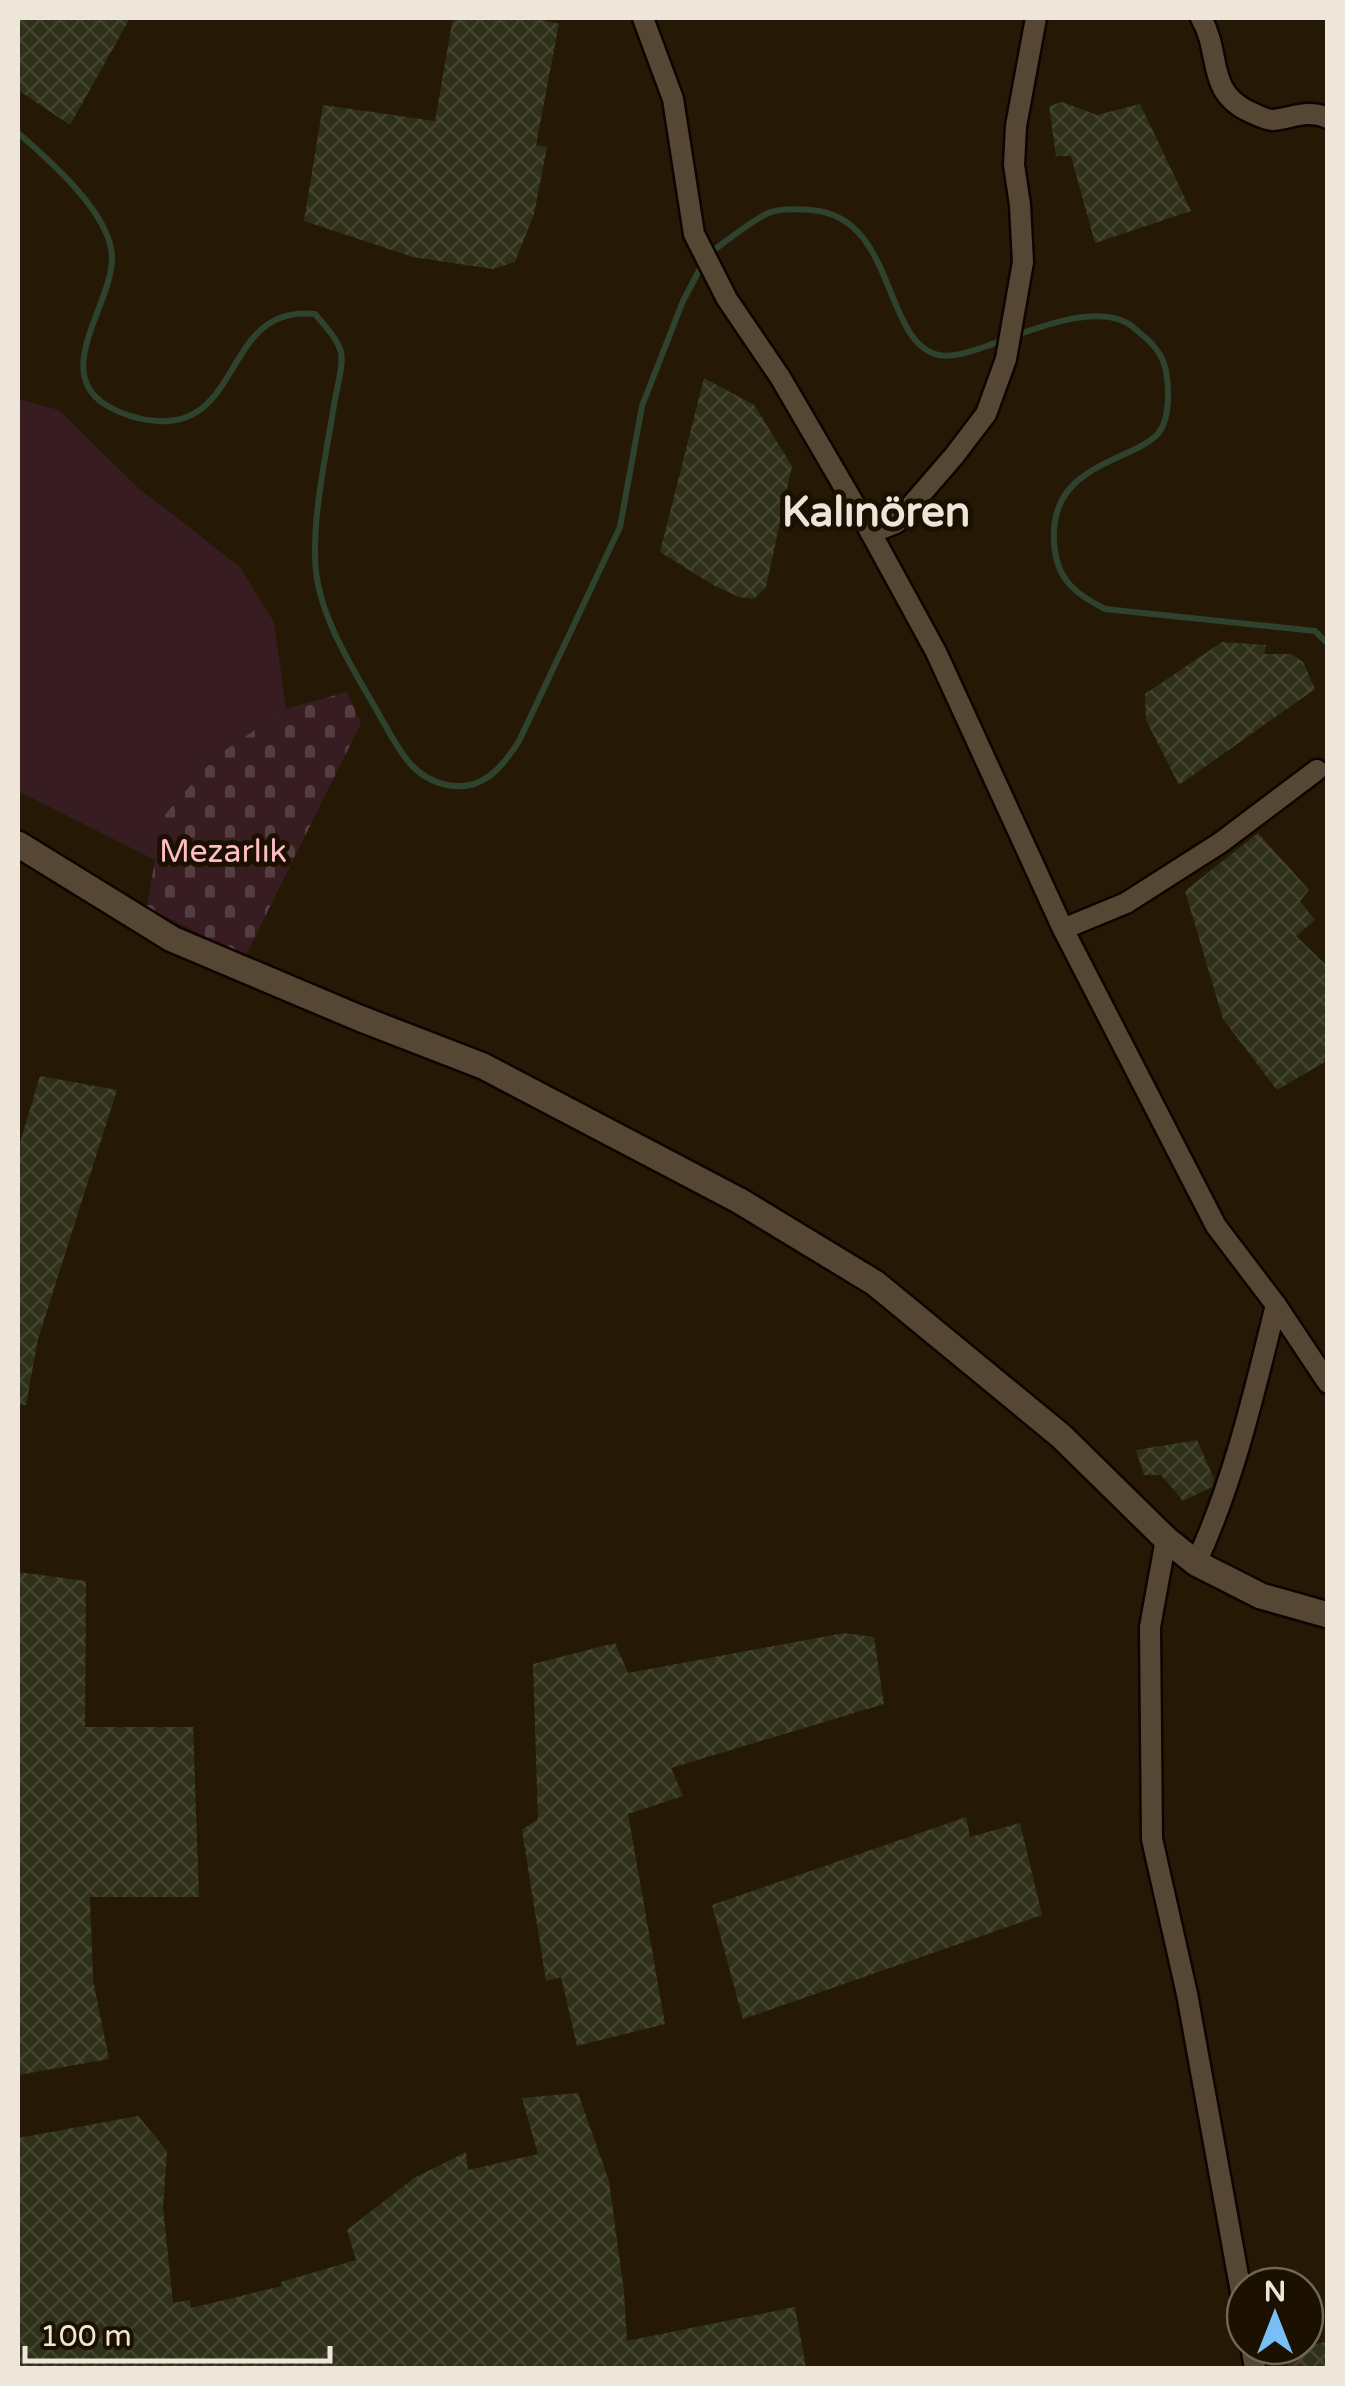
<svg xmlns="http://www.w3.org/2000/svg" width="1345" height="2386" viewBox="0 0 1345 2386" font-family="'Varela Round',sans-serif">
  <style>
    .green { fill: #371d21 }
    .cemetery { fill: url(#cemetery-stones) }
    .lines { fill: none; stroke-linecap: round; stroke-linejoin: round }
    .stream { stroke: #2e432d; stroke-width: 6 }
    .building { fill: url(#building-cross-hatch) }
    .minor-casing { stroke: #0e0400; stroke-width: 25 }
    .tertiary-casing { stroke: #0e0400; stroke-width: 30 }
    .minor { stroke: #554733; stroke-width: 20 }
    .tertiary { stroke: #554733; stroke-width: 25 }
    .labels { text-anchor: middle; stroke-width: 10; stroke-linejoin: round; paint-order: stroke }
    .park-label { font-size: 32px; fill: #fdbcc6; stroke: #1c1001 }
    .district-label { font-size: 42px; font-weight: bold; fill: #efe6db; stroke: #1c1001 }
  </style>
  <defs>
    <pattern id="cemetery-stones" width="16" height="16" patternUnits="userSpaceOnUse" patternTransform="scale(2.5)"><rect width="16" height="16" fill="#371d21"/><path d="M2 7V4a2 2 0 0 1 4 0v3zM10 15v-3a2 2 0 0 1 4 0v3z" fill="#543e41"/></pattern>
    <pattern id="building-cross-hatch" width="8" height="8" patternUnits="userSpaceOnUse" patternTransform="scale(2.5)"><rect width="8" height="8" fill="#2f3019"/><path d="M0 0l8 8M0 8l8-8" fill="none" stroke="#43442f"/></pattern>
  </defs>
  <rect width="100%" height="100%" fill="#251906"/>
  <polygon class="green" points="18,399 59,410 136,486 239,566 274,622 286,709 216,756 162,818 155,860 18,791"/>
  <polygon class="cemetery" points="347,692 361,723 245,957 147,907 162,818 216,756 286,709"/>
  <g class="lines">
    <g class="stream">
      <path d="M18 133C48 159 113 215 112 259 111 306 52 372 106 405 121 414 139 420 157 421 244 427 223 304 315 314 324 325 337 338 341 352 344 366 336 390 334 405 326 456 311 520 316 572 322 623 356 673 381 718 398 747 411 778 447 785 482 792 502 768 519 741L620 527 642 406 683 301 703 263"/>
      <path d="M710 253C728 240 747 224 766 214 778 208 798 209 811 210 897 216 882 343 939 355 953 358 971 351 984 347 1022 334 1084 305 1123 321 1130 323 1136 330 1141 334 1154 344 1163 355 1166 371 1169 388 1170 416 1160 431 1154 440 1138 448 1129 452 1085 472 1051 488 1054 542 1056 579 1074 593 1105 609L1315 631 1328 644"/>
    </g>
  </g>
  <g class="building">
    <polygon points="18,18 130,18 70,125 18,90"/>
    <polygon points="453,18 534,18 559,24 536,145 547,147 534,214 515,262 493,269 413,257 304,221 323,105 435,121"/>
    <polygon points="1062,102 1097,115 1140,104 1191,211 1095,243 1071,156 1056,156 1049,106"/>
    <polygon points="704,378 754,405 792,466 766,587 754,599 739,597 715,586 660,552"/>
    <polygon points="1222,642 1266,645 1264,654 1291,654 1303,662 1315,689 1179,785 1146,720 1145,694"/>
    <polygon points="1258,833 1309,890 1300,901 1315,920 1296,936 1328,967 1328,1060 1277,1090 1223,1019 1185,891"/>
    <polygon points="40,1076 117,1090 38,1339 26,1405 18,1404 18,1149"/>
    <polygon points="1197,1440 1214,1479 1212,1487 1183,1501 1161,1475 1144,1475 1136,1450"/>
    <polygon points="18,1572 86,1581 85,1727 193,1727 199,1897 90,1897 93,1980 109,2059 18,2075"/>
    <polygon points="844,1633 874,1637 884,1704 671,1768 683,1796 628,1814 665,2024 577,2046 561,1977 546,1981 522,1830 538,1819 533,1664 615,1643 628,1673"/>
    <polygon points="966,1817 970,1837 1020,1823 1042,1915 743,2019 712,1905"/>
    <polygon points="578,2093 609,2181 624,2292 627,2341 795,2307 806,2368 18,2368 18,2138 138,2116 167,2151 163,2207 173,2303 190,2300 191,2308 282,2286 281,2282 356,2260 347,2230 414,2178 466,2152 468,2170 538,2154 522,2098"/>
    <polygon points="1328,2341 1328,2368 1289,2368 1284,2353"/>
  </g>
  <g class="lines">
    <g class="minor-casing">
      <g id="minor">
        <polyline points="643,18 673,99 694,234 727,299 780,377 871,533 936,652 1063,929 1216,1226 1276,1305 1328,1383"/>
        <path d="M1201 18C1222 54 1205 91 1250 112 1257 115 1265 120 1273 120 1293 118 1307 109 1328 118"/>
        <polyline points="871,533 896,523 954,456 986,414 1006,359 1023,262 1020,205 1014,165 1016,126 1036,18"/>
        <polyline points="1063,929 1126,903 1220,843 1317,770"/>
        <polyline points="1166,1539 1150,1627 1152,1839 1187,1994 1245,2314"/>
        <path d="M1196 1563C1234 1481 1254 1393 1276 1305"/>
        <polyline points="1251,2346 1255,2368"/>
      </g>
    </g>
    <g class="tertiary-casing">
      <polyline id="tertiary" points="18,844 172,939 359,1018 483,1066 740,1201 875,1283 1061,1436 1166,1539 1196,1563 1261,1596 1328,1615"/>
    </g>
    <use href="#minor" class="minor"/>
    <use href="#tertiary" class="tertiary"/>
  </g>
  <g class="labels">
    <g class="park-label">
      <text x="223" y="862">Mezarlık</text>
    </g>
    <g class="district-label">
      <text x="876" y="526">Kalınören</text>
    </g>
  </g>
  <rect width="1345" height="2386" fill="none" stroke="#efe6db" stroke-width="40"/>
  <g transform="translate(1275 2316)"><circle r="48" fill="#1c1001" stroke="#706658" stroke-width="2.5"/>
  <path d="M0-8L18 38L0 25L-18 38Z" fill="#78bff7"/>
  <text y="-15" font-size="28" font-weight="bold" text-anchor="middle" fill="#efe6db">N</text>
  </g>
  <path d="M25 2346v15h305v-15" fill="none" stroke="#efe6db" stroke-width="5"/>
  <text x="40" y="2346" font-size="30" fill="#efe6db" stroke="#1c1001" stroke-width="8" paint-order="stroke">100 m</text>
</svg>
